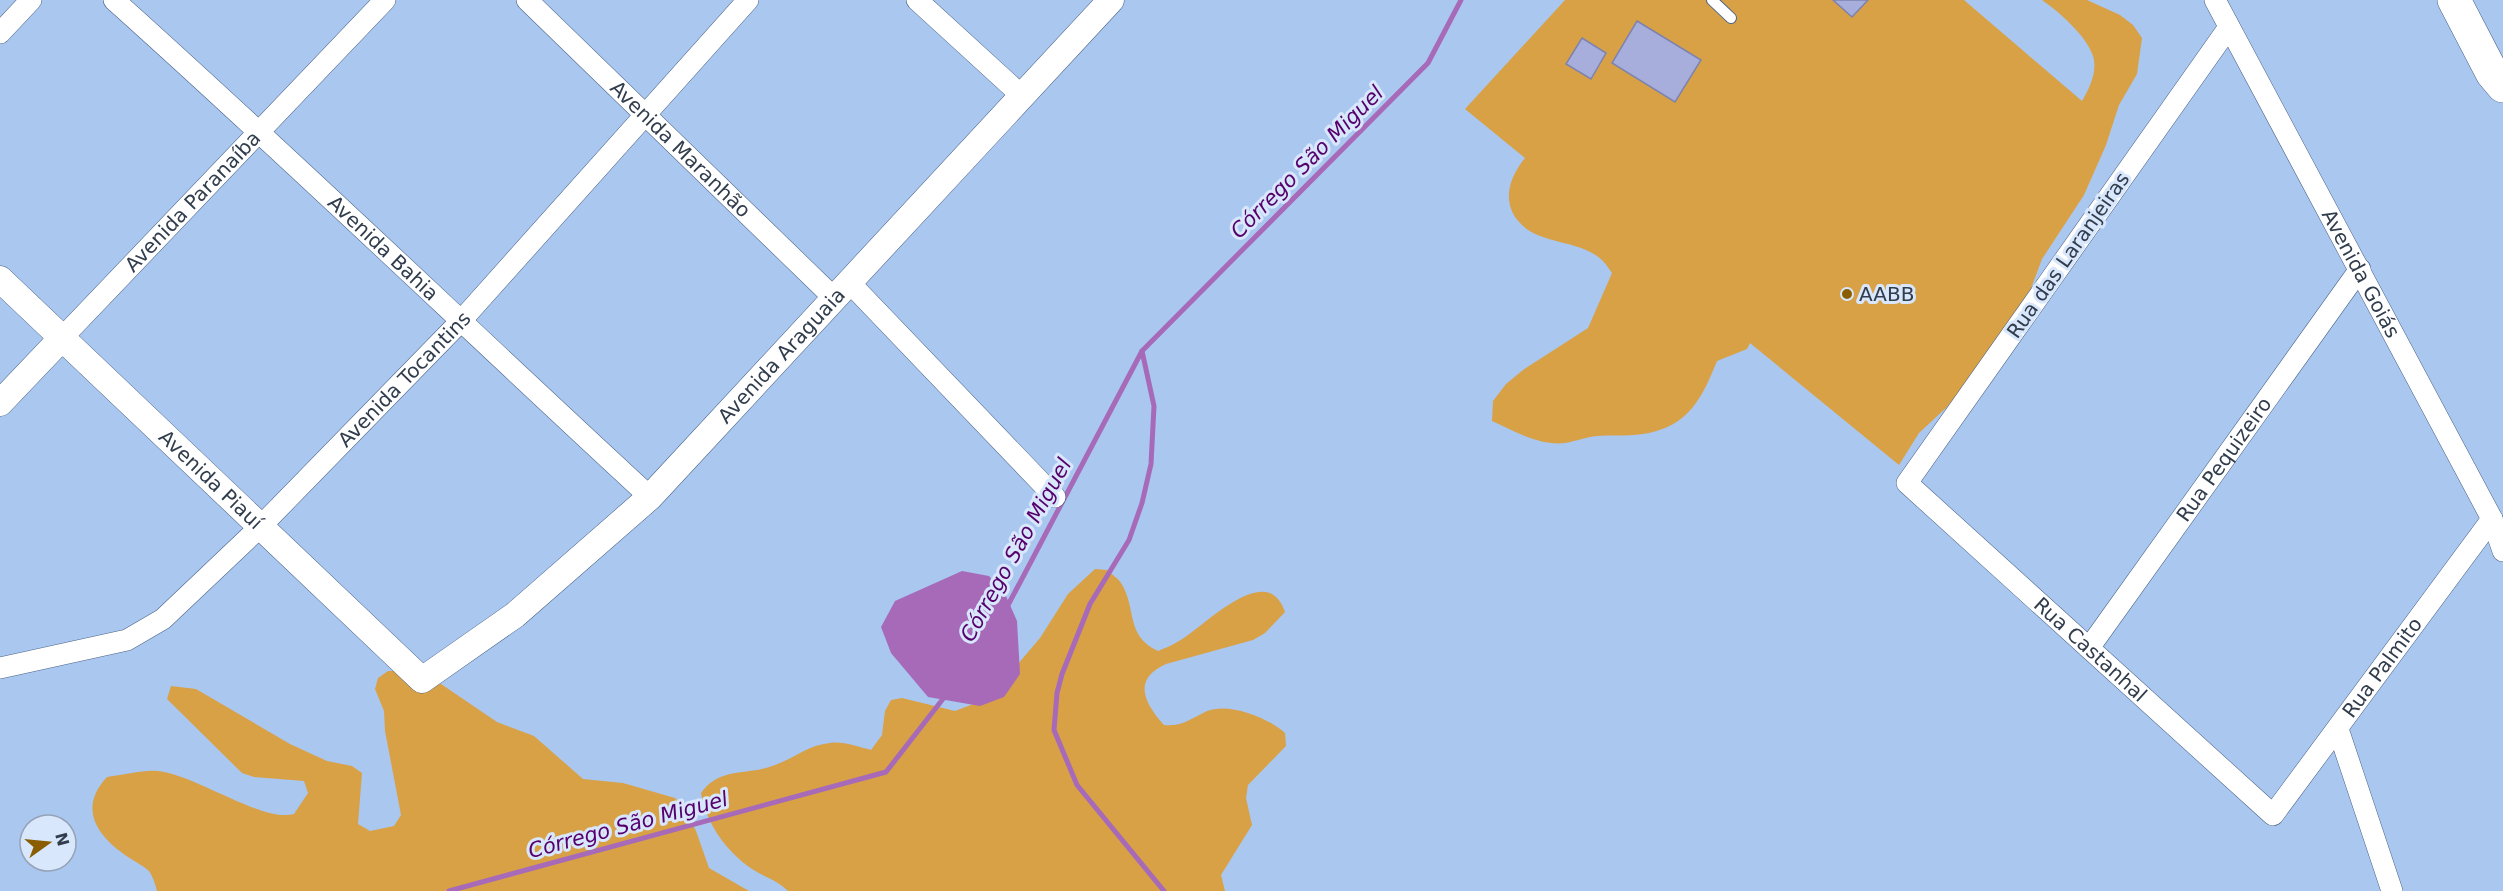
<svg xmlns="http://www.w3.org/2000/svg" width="2503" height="891" viewBox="0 0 2503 891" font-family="'DejaVu Sans',sans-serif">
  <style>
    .green { fill: #d8a146 }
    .water { fill: #a66ab9 }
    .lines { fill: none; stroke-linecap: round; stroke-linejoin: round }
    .stream { stroke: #a66ab9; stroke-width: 5 }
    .building { fill: #a7aedc; stroke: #7d83af; stroke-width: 1.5 }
    .service-casing { stroke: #496286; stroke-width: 12 }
    .minor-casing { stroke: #496286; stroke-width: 22 }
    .tertiary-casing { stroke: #496286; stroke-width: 27 }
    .primary-casing { stroke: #496286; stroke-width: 34 }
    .service { stroke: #fff; stroke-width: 10 }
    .minor { stroke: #fff; stroke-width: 21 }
    .tertiary { stroke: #fff; stroke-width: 26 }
    .primary { stroke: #fff; stroke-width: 33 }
    .poi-dot { fill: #895d00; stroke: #d8e7fc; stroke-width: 2 }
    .labels { text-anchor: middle; stroke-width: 6; stroke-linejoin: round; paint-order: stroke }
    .street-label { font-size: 20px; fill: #313d4d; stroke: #d8e7fc }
    .poi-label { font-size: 20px; fill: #313d4d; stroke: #d8e7fc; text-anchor: start }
    .water-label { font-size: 21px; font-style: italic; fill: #56016b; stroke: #d8e7fc }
  </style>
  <rect width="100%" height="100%" fill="#aac7f0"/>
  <g class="green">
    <path d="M1565 0H1964L2082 101C2089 89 2098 71 2093 56 2086 35 2059 12 2042 0H2087L2120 15 2133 25 2142 38 2137 74 2119 105 2106 145 2084 195 2042 259 2030 291 1968 381 1947 407 1919 433 1899 465 1750 343 1747 349 1717 361C1700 404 1684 431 1634 435 1621 436 1609 435 1597 436 1586 437 1576 441 1565 443 1539 446 1514 431 1492 421L1493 401 1506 384 1523 370 1588 328 1612 273C1608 267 1603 260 1597 256 1577 242 1548 243 1528 230 1500 210 1506 181 1525 158L1465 109Z"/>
    <path d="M1095 569 1107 570C1111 574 1118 578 1121 583 1137 608 1125 636 1158 651 1165 648 1173 645 1179 641 1204 627 1267 558 1285 612L1265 633 1253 640 1166 664C1132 679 1144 703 1164 725 1182 727 1192 718 1207 711 1229 702 1269 718 1285 733L1286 746 1248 785 1246 798 1252 825 1221 875 1225 891H788C777 880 764 877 752 869 726 851 707 825 701 793 720 766 748 776 775 765 795 758 808 745 830 743 843 741 859 747 871 750L882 735 885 711 891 700 902 698 955 711 989 698 1040 638 1068 594Z"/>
    <path d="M388 671H402L441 684 497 722 534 736 583 779 623 783 675 798 684 808 696 831 709 868 749 891H157C155 884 153 876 148 870 142 865 134 861 128 857 98 837 77 809 107 777 123 775 142 770 158 771 196 775 263 823 294 814L308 793 304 781 254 777 242 773 167 699 171 686 196 689 290 744 327 761 352 766 362 773 358 824 370 831 394 826 401 815 385 731 384 711 375 689 378 678Z"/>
  </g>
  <polygon class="water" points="962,571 989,576 1006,596 1017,621 1020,674 1004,697 980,706 928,697 891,653 881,627 895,601"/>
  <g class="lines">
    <g class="stream">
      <polyline points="1142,351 1154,406 1151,464 1142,503 1129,540 1090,604 1062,674 1057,693 1054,730 1077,785 1164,891"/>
      <polyline points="1006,609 1142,351 1428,63 1461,0"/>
      <polyline points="449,891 886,772 946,695"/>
    </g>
  </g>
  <g class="building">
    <polygon points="1833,0 1868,0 1852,17"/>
    <polygon points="1637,21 1701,60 1675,102 1612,63"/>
    <polygon points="1582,38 1606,53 1591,79 1566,64"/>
  </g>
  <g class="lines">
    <g class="service-casing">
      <polyline id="service" points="1712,0 1731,18"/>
    </g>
    <g class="minor-casing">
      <g id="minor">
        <path id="s1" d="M114 0C296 163 471 332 650 497"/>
        <path id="s2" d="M527 0 834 298"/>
        <polyline points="917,0 1022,96"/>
        <path id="s3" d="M2215 0 2492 519 2503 551"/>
        <path id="s4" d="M2229 27 1907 483 2273 815 2492 519"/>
        <polyline points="0,33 31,0"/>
        <polyline points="849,282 1055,497"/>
        <path id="s5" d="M62 338 385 0"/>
        <path id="s6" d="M2089 648 2360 269"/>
        <path id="s7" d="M0 668 127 640 163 619 261 526 460 322 748 0"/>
        <polyline points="2338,729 2392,891"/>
      </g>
    </g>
    <g class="tertiary-casing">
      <g id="tertiary">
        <path id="s8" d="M0 279 422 680 515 615 650 497 1111 0"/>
        <polyline points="0,403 62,338"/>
      </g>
    </g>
    <g class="primary-casing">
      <polyline id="primary" points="2454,0 2492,73 2503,86"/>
    </g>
    <use href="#service" class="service"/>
    <use href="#minor" class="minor"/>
    <use href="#tertiary" class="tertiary"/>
    <use href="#primary" class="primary"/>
  </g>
  <circle class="poi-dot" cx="1847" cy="294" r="6"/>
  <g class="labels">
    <g class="street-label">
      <text dy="7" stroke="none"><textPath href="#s2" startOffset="214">Avenida Maranhão</textPath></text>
      <text dy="7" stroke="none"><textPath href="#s5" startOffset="189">Avenida Paranaíba</textPath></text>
      <text dy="7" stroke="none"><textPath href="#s1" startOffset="366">Avenida Bahia</textPath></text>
      <text transform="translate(2068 255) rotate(-55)" y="7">Rua das Laranjeiras</text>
      <text dy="7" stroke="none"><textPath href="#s3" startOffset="310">Avenida Goiás</textPath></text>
      <text dy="7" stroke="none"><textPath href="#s8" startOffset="1068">Avenida Araguaia</textPath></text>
      <text dy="7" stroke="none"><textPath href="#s7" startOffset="512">Avenida Tocantins</textPath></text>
      <text dy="7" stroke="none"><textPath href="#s6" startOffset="232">Rua Pequizeiro</textPath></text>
      <text dy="7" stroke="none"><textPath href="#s8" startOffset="291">Avenida Piauí</textPath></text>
      <text dy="7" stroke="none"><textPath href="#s4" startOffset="806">Rua Castanhal</textPath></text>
      <text dy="7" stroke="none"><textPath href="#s4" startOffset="1236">Rua Palmito</textPath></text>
    </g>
    <g class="poi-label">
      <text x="1859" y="301">AABB</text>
    </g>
    <g class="water-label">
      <text transform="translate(1307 162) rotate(-45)" y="7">Córrego São Miguel</text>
      <text transform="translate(1016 550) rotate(-61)" y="7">Córrego São Miguel</text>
      <text transform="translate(628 825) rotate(-15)" y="7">Córrego São Miguel</text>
    </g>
  </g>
  <g transform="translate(48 843) rotate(75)"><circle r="28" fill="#d8e7fc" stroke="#95a3b6" stroke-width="1.5"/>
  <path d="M0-4.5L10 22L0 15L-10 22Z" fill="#895d00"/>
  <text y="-9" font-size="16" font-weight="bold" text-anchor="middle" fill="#313d4d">N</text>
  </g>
</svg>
